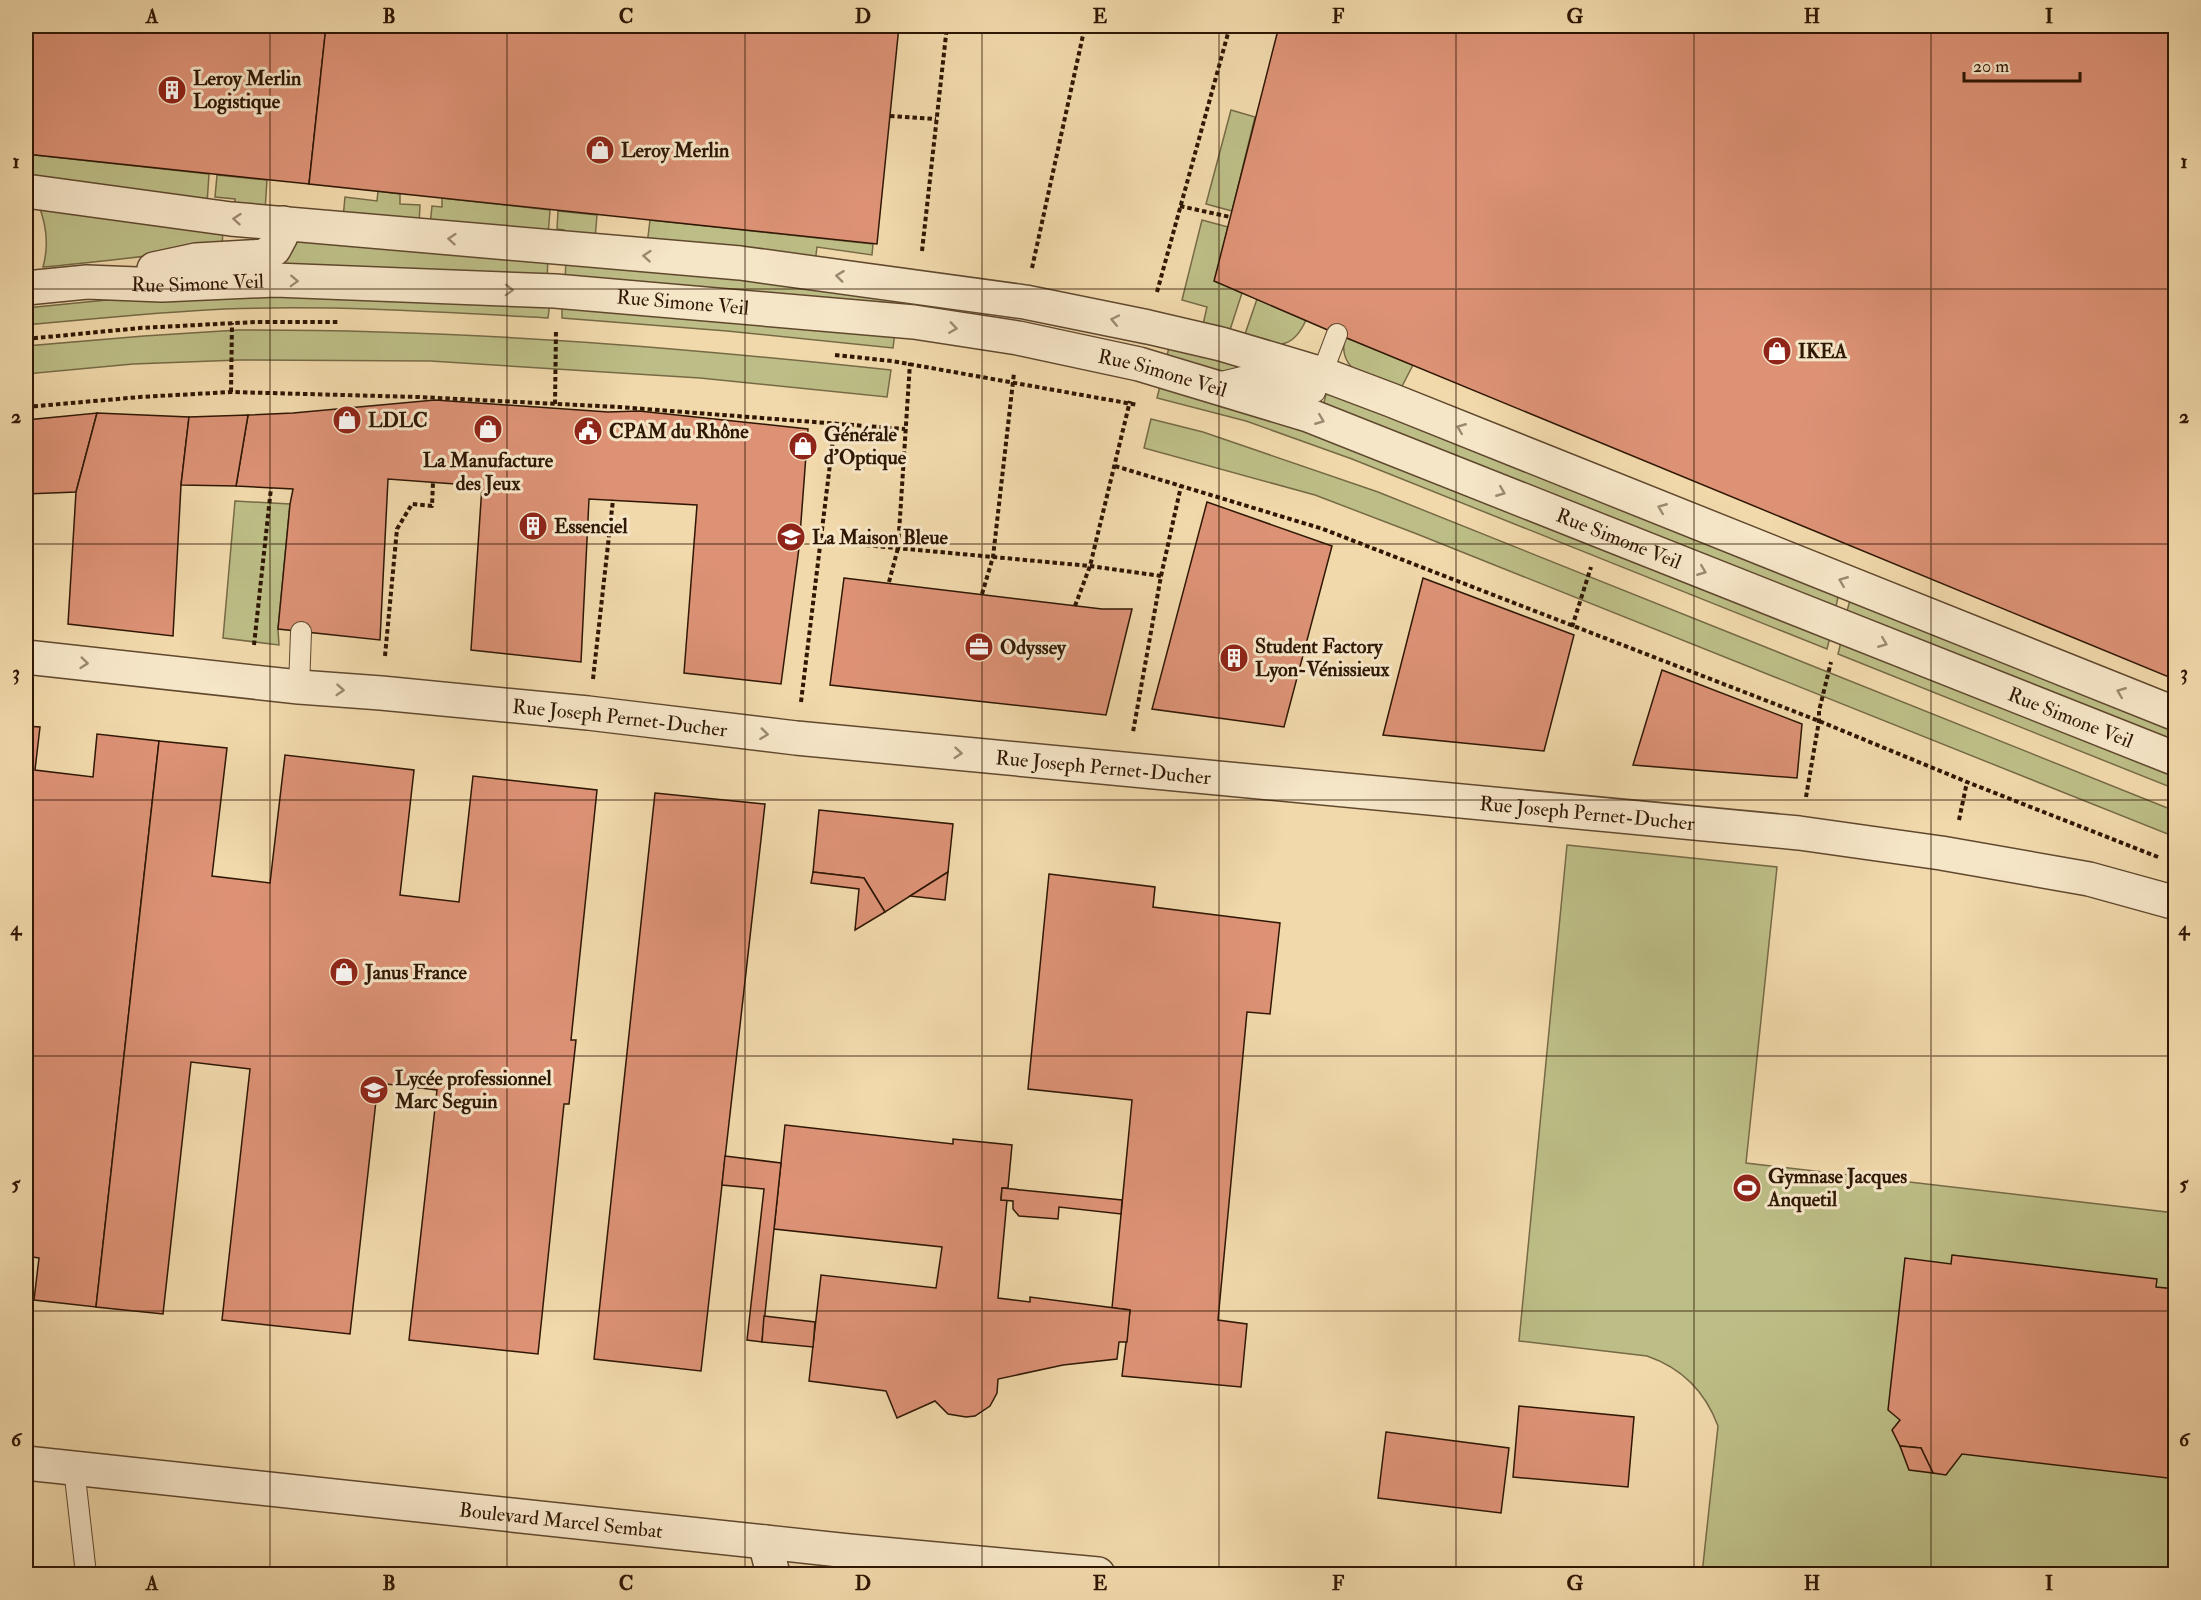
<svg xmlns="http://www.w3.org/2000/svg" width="2201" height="1600" viewBox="0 0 2201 1600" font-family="'IM FELL Double Pica',serif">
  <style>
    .green { fill: #bdbe87; stroke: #766a46; stroke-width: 1.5 }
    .building { fill: #dd9276; stroke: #2f1704; stroke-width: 1.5 }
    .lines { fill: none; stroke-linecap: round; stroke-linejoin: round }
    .service-casing { stroke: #60482e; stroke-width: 22 }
    .minor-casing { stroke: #60482e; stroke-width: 36 }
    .tertiary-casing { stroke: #60482e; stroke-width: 36 }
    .path { stroke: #2f1704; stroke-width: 4; stroke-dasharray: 4.5 3; stroke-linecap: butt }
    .service { stroke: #f6e6c8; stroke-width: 20 }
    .minor { stroke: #f6e6c8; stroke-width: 33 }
    .tertiary { stroke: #f6e6c8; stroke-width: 33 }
    .oneway { stroke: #9c8970 }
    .grid { fill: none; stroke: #2f1704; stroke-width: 1.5; stroke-opacity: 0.55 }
    .labels { text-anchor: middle; stroke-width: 6; stroke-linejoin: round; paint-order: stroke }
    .poi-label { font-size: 20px; font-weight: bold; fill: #2f1704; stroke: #f6e6c8; text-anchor: start }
    .street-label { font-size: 20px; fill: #2f1704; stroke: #f6e6c8 }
    .neatline { fill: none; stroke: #2f1704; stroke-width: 2 }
    .grid-label { font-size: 20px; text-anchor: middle; font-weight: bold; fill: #2f1704 }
  </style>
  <rect width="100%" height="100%" fill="#f1d9ab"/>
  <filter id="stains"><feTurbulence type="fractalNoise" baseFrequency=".00333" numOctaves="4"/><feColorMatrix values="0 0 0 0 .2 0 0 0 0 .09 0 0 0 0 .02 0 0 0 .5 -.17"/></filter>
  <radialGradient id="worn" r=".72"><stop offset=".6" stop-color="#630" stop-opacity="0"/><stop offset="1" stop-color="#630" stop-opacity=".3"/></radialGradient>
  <g class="green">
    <polygon points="1231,110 1255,117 1232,211 1206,204"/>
    <polygon points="26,154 209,174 207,204 26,183"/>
    <polygon points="217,175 267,180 265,211 235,208 235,199 215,197"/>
    <polygon points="378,191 400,194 400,204 420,205 419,224 343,218 345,197 377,201"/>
    <polygon points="442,198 550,210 548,236 430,225 432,206 442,207"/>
    <path d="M38 204 223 228 222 249C162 253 103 262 43 267 49 245 47 225 38 204Z"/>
    <polygon points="558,211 597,215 595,239 564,237 564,230 557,229"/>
    <polygon points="650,220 873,244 872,255 817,247 815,263 647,245"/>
    <polygon points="1202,220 1228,227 1215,280 1242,293 1228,336 1202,329 1207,307 1182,300"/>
    <polygon points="296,236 548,257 547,281 268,264"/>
    <polygon points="566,259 898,293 896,310 565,282"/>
    <path d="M239 292 550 302 548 318C441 312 333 305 225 309 159 312 92 319 26 325V308L127 298Z"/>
    <path d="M1257 299 1306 320C1291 354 1273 344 1243 340Z"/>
    <polygon points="562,302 895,332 893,348 727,331 562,318"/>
    <path d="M238 330C457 329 674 347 891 370L887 397 700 378 430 361 239 360 133 364 26 374V346L144 336Z"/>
    <path d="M1345 337 1413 365 1399 392C1374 380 1336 373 1345 337Z"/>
    <polygon points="1170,343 1240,362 1240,368 1215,373 1166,360"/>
    <polygon points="1161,382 1252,407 1831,633 1827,649 1352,459 1246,421 1157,398"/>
    <polygon points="1327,391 1839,592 1835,612 1323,406"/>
    <polygon points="1151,419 1203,432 1378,492 2175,811 2175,837 1417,534 1315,495 1144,448"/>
    <polygon points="235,501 290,504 278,629 279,645 223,638"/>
    <polygon points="1851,596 2175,727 2175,748 1846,615"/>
    <polygon points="1842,638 2175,771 2175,789 1838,654"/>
    <path d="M1567 845 1777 867 1746 1163 2175 1213V1574H1702L1718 1426C1705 1391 1682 1368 1647 1356L1519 1341Z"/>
  </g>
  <g class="building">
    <polygon points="26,26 326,26 309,184 26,154"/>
    <polygon points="326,26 899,26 877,244 309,184"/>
    <polygon points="1279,26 2176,26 2176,680 1337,334 1214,281"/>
    <polygon points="435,400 608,412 639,411 808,429 799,548 781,684 684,673 697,505 589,499 581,662 471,650 482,486 388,479 380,640 278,629 290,504 293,489 236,486 248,415 293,413"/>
    <polygon points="97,413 76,492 26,494 26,420"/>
    <polygon points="97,413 189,417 181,485 173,636 68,624 76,492"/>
    <polygon points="248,415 236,486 181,485 189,417"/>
    <polygon points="1207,502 1332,546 1284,727 1152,709"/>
    <polygon points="844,578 1102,609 1132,609 1106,715 830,685"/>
    <polygon points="1423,578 1574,635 1544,751 1383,735"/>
    <polygon points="1662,670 1802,724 1797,778 1633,765"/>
    <polygon points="26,726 40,727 35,770 93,777 97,734 159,741 96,1307 34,1300 39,1258 26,1256"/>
    <polygon points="159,741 227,748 212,876 270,883 285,755 414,770 400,895 459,902 473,776 597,790 571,1040 576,1040 569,1104 564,1104 538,1354 409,1340 437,1090 378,1083 350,1334 222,1320 250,1069 191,1062 163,1314 96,1307"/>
    <polygon points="655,793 765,804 701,1371 594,1359"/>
    <polygon points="819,810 953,824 948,872 885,912 864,878 813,872"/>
    <polygon points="813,872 864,878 885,912 855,930 859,889 811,883"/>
    <polygon points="948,872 945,900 910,896"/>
    <polygon points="1049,874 1155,887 1153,907 1280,923 1270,1014 1247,1012 1218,1320 1247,1324 1241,1387 1122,1376 1130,1310 1112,1308 1132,1100 1028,1089"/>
    <polygon points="785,1125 953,1144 953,1139 1012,1145 1008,1188 1002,1188 1001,1200 1007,1200 998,1298 1030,1302 1030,1297 1130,1310 1127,1342 1119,1342 1117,1359 1063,1365 998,1379 997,1393 990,1406 975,1416 966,1417 948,1414 935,1401 897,1418 886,1391 809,1381 821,1275 936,1288 942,1247 774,1229"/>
    <polygon points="725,1156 781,1163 762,1342 747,1340 764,1189 722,1185"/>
    <polygon points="1002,1188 1122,1200 1121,1214 1059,1207 1058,1219 1019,1216 1013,1209 1013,1201 1001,1200"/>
    <polygon points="1952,1255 2157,1279 2156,1287 2176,1289 2176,1479 1962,1454 1946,1475 1933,1473 1921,1448 1900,1446 1892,1430 1900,1420 1888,1410 1905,1258 1951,1264"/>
    <polygon points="764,1316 815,1322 813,1347 762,1342"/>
    <polygon points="1519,1406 1634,1417 1628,1487 1513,1477"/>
    <polygon points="1386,1432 1509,1448 1501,1513 1378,1498"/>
    <polygon points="1900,1446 1921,1448 1933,1473 1909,1470"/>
  </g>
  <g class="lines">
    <g class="service-casing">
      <g id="service">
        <polyline points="1217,383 1242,377 1254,377 1306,395 1315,392 1337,334"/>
        <polyline points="299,687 301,632"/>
        <polyline points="74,1468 86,1574"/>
      </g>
    </g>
    <g class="minor-casing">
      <g id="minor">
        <polyline points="26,191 231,219 740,263 1025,302 1148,327 1221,344 1322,374 1391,400 2176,714"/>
        <polyline points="154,269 196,260 264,256 274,249 281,236 283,223"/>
        <path id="s1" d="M26 288 87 282 162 285 275 280 555 291 914 322 1018 338 1139 364 1308 415 2176 759"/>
        <path id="s2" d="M26 657 299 687 381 693 588 713 796 738 1799 833 1941 853 2089 879 2176 903"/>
        <polyline points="765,1542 773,1574"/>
      </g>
    </g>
    <g class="tertiary-casing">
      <g id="tertiary">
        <path id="s3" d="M26 1463 849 1551 1098 1574"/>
      </g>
    </g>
    <g class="path">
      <polyline points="890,116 936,119"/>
      <polyline points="1180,206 1230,217"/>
      <polyline points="922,251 947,26"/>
      <polyline points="1032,268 1085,26"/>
      <polyline points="1157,292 1230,26"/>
      <polyline points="26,339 140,328 255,322 340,322"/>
      <polyline points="835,355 892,361 1138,405"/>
      <polyline points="231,392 232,323"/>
      <polyline points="555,404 556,330"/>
      <polyline points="26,407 140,397 231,392 418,397 619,407 905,429"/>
      <polyline points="1115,466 1323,529 1819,721 1967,782 2158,857"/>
      <polyline points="821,541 1090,566 1161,576 1133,732"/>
      <polyline points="1161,576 1181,486"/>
      <polyline points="889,582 898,548 910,363"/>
      <polyline points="982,594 993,557 1014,373"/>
      <polyline points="1075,606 1090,566 1130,401"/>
      <polyline points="1572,627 1591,567"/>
      <polyline points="254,645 271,488"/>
      <polyline points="385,656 397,529 412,504 432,506 433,482"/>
      <polyline points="593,679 613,500"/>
      <polyline points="801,702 835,423"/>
      <polyline points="1806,797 1819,721 1819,711 1831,662"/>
      <polyline points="1959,820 1967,782"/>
    </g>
    <use href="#service" class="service"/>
    <use href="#minor" class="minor"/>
    <use href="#tertiary" class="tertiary"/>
  </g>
  <defs><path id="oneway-chevron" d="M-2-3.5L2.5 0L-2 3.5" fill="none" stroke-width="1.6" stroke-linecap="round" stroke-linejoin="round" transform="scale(1.5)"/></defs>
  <g class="oneway">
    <use href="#oneway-chevron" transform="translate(237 219) rotate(-175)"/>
    <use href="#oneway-chevron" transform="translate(452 239) rotate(-175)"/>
    <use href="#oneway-chevron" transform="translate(647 256) rotate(-175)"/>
    <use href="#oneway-chevron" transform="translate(840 276) rotate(-173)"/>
    <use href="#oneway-chevron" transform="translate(294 281) rotate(2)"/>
    <use href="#oneway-chevron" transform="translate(509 290) rotate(2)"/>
    <use href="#oneway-chevron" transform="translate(1115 320) rotate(-168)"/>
    <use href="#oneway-chevron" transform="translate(953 328) rotate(8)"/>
    <use href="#oneway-chevron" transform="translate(1320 420) rotate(22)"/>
    <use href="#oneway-chevron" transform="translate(1461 428) rotate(-158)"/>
    <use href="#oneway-chevron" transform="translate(1501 492) rotate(22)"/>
    <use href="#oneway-chevron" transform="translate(1662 508) rotate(-158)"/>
    <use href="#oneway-chevron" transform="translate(1702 571) rotate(22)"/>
    <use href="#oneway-chevron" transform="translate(1843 581) rotate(-158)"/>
    <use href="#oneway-chevron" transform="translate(1883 643) rotate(22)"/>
    <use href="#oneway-chevron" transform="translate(84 663) rotate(6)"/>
    <use href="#oneway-chevron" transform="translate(340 690) rotate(4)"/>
    <use href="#oneway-chevron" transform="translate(2121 692) rotate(-158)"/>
    <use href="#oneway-chevron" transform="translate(764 734) rotate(7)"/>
    <use href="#oneway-chevron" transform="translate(958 753) rotate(5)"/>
  </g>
  <path class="grid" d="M270 26V1574M507 26V1574M745 26V1574M982 26V1574M1219 26V1574M1456 26V1574M1694 26V1574M1931 26V1574M26 289H2176M26 544H2176M26 800H2176M26 1056H2176M26 1311H2176"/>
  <defs>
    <g id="building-disc" transform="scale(1.5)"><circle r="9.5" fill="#8f2418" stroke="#f6e6c8"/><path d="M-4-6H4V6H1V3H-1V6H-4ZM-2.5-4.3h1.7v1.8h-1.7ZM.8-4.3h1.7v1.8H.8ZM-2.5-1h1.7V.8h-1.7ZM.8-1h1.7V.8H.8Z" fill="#fff"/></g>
    <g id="shop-disc" transform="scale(1.5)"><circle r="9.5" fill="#8f2418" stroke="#f6e6c8"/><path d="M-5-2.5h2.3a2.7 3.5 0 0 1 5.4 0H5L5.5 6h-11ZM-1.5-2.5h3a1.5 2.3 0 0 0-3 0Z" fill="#fff"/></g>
    <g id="civic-disc" transform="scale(1.5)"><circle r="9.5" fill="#8f2418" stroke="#f6e6c8"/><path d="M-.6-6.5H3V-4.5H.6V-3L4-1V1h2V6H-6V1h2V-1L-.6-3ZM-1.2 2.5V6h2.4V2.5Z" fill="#fff"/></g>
    <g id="school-disc" transform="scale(1.5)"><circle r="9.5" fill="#8f2418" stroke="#f6e6c8"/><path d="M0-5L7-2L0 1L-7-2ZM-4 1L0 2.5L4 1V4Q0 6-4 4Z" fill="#fff"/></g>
    <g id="office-disc" transform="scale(1.5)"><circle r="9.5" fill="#8f2418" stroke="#f6e6c8"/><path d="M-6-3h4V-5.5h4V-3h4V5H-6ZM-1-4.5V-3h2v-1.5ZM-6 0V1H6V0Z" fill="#fff"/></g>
    <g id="stadium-disc" transform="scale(1.5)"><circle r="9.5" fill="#8f2418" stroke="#f6e6c8"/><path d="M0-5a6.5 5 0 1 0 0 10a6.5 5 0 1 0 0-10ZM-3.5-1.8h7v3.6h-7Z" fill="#fff"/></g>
  </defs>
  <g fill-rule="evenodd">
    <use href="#building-disc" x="172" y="90"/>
    <use href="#shop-disc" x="600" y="150"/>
    <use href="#shop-disc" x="1777" y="351"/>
    <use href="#shop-disc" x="347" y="420"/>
    <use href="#shop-disc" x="488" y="429"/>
    <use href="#civic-disc" x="588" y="431"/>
    <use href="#shop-disc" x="803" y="446"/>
    <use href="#building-disc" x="533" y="526"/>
    <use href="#school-disc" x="791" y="537"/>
    <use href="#office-disc" x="979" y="647"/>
    <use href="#building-disc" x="1234" y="658"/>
    <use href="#shop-disc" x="344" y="972"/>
    <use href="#school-disc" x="374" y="1090"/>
    <use href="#stadium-disc" x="1747" y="1188"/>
  </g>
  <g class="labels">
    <g class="poi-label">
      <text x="193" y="85">Leroy Merlin<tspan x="193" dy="23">Logistique</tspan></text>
      <text x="621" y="157">Leroy Merlin</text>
      <text x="1798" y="358">IKEA</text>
      <text x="368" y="427">LDLC</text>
      <text x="609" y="438">CPAM du Rhône</text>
      <text x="824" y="441">Générale<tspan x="824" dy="23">d'Optique</tspan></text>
      <text x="488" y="467" text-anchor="middle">La Manufacture<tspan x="488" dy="23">des Jeux</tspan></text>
      <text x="554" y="533">Essenciel</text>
      <text x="812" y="544">La Maison Bleue</text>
      <text x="1255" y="653">Student Factory<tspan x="1255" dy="23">Lyon-Vénissieux</tspan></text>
      <text x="1000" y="654">Odyssey</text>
      <text x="365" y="979">Janus France</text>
      <text x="395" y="1085">Lycée professionnel<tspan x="395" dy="23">Marc Seguin</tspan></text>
      <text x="1768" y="1183">Gymnase Jacques<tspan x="1768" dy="23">Anquetil</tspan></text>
    </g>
    <g class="street-label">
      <text dy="7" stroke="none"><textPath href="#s1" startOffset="172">Rue Simone Veil</textPath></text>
      <text dy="7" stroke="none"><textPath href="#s1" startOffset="658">Rue Simone Veil</textPath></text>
      <text dy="7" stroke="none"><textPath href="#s1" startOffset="1144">Rue Simone Veil</textPath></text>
      <text dy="7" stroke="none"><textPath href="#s1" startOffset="1630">Rue Simone Veil</textPath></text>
      <text dy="7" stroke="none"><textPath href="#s2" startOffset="597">Rue Joseph Pernet-Ducher</textPath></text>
      <text dy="7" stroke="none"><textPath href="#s1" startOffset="2116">Rue Simone Veil</textPath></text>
      <text dy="7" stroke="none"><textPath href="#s2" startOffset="1083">Rue Joseph Pernet-Ducher</textPath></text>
      <text dy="7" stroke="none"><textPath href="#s2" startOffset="1569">Rue Joseph Pernet-Ducher</textPath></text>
      <text dy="7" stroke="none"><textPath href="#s3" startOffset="538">Boulevard Marcel Sembat</textPath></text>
    </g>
  </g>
  <rect width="2201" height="1600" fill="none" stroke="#f1d9ab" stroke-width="66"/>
  <path d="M1964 72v9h116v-9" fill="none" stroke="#2f1704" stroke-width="3"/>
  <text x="1973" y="72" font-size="18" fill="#2f1704" stroke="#f6e6c8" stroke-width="4.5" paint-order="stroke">20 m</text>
  <rect x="33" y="33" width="2135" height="1534" class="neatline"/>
  <g class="grid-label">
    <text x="152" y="23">A</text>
    <text x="389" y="23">B</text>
    <text x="626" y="23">C</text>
    <text x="863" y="23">D</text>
    <text x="1100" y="23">E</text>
    <text x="1338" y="23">F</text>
    <text x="1575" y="23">G</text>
    <text x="1812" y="23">H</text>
    <text x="2049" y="23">I</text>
    <text x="16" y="168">1</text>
    <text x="2184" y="168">1</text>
    <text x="16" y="423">2</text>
    <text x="2184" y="423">2</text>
    <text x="16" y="679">3</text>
    <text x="2184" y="679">3</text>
    <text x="16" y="935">4</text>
    <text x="2184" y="935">4</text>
    <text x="16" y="1190">5</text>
    <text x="2184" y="1190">5</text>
    <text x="16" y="1446">6</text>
    <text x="2184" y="1446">6</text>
    <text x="152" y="1590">A</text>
    <text x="389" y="1590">B</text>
    <text x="626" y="1590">C</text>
    <text x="863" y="1590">D</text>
    <text x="1100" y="1590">E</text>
    <text x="1338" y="1590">F</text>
    <text x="1575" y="1590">G</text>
    <text x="1812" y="1590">H</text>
    <text x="2049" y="1590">I</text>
  </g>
  <rect width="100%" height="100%" filter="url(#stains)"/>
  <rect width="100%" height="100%" fill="url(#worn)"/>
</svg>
